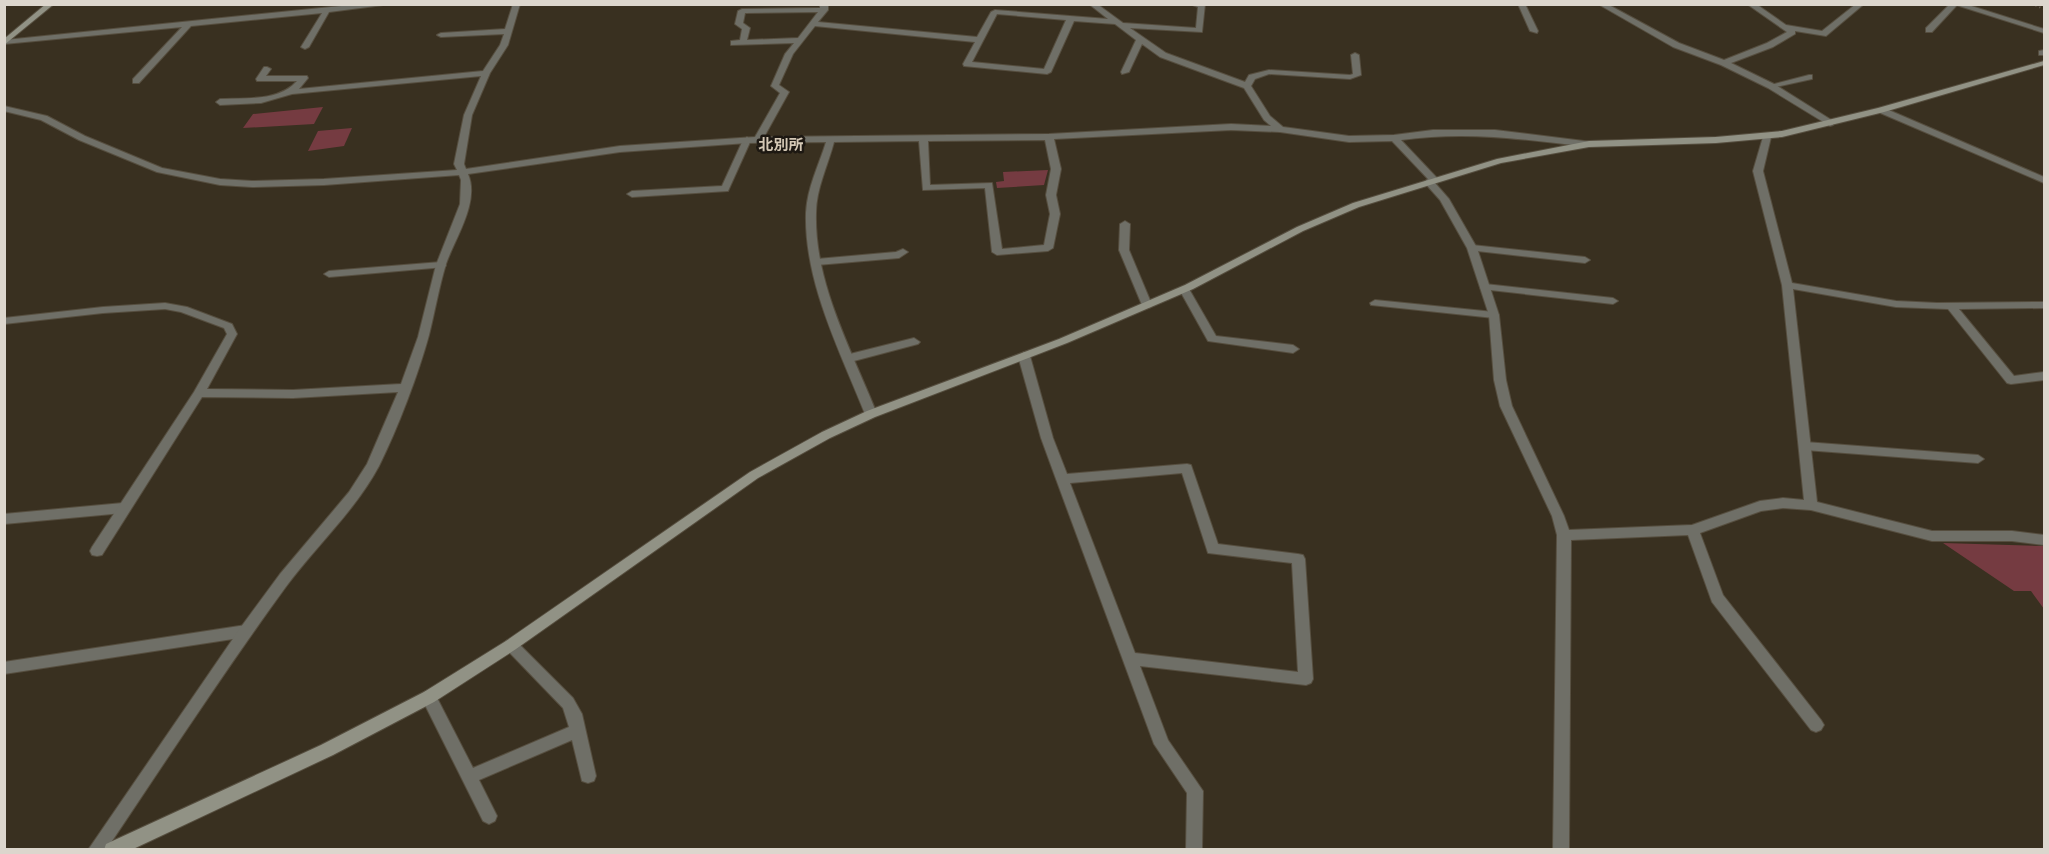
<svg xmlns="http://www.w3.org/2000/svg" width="2049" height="854" viewBox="0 0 2049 854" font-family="'Titillium Web','Noto Sans JP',sans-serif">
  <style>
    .green { fill: #753b41 }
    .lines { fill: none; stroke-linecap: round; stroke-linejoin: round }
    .lane-casing { stroke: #564e3f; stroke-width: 2 }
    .street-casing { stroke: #564e3f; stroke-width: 2 }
    .secondary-casing { stroke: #564e3f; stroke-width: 2 }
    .path { stroke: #6f6759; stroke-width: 2; stroke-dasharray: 1 3; stroke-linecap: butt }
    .lane { fill: #6f6f67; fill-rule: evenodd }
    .street { fill: #6f6f67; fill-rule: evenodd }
    .secondary { fill: #919285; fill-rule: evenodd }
    .labels { text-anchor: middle; stroke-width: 5; stroke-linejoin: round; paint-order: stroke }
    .far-neighbourhood-label { font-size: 15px; font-weight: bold; fill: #d4c8b5; stroke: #1d1812 }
  </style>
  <rect width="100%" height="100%" fill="#393020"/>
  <g class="green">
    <polygon points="323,107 314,124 243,128 253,114"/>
    <polygon points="352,128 344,146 308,151 318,131"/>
    <polygon points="1048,170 1044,185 997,188 996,182 1004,181 1003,172"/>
    <polygon points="1943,543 2044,546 2044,609 2031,591 2014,591"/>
  </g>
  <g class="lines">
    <g class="lane-casing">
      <g id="lane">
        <polygon points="1950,4 1958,4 1932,32 1926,32 1926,28"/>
        <polygon points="2044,50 2044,55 2039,55 2039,51"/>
        <polygon points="1809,75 1812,75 1812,79 1771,88 1767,86"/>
        <polygon points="747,137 751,140 728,191 632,197 627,194 632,191 722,186 743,140"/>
        <polygon points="1472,245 1585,257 1590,260 1585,263 1468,250 1468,246"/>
        <polygon points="903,249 908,252 899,258 817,265 812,262 817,259 896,252"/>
        <polygon points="441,262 446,265 445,267 329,277 324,274 329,271"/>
        <polygon points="1485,284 1613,298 1618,301 1613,304 1481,289 1480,287 1481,285"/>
        <polygon points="1375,300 1494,312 1499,315 1494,318 1371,305 1370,303"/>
        <polygon points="914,338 920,342 918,344 850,362 844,358 846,355"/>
        <polygon points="1805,442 1978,455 1984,459 1978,463 1805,450 1799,446"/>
        <polygon points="123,503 128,505 129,508 128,511 123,513 4,524 4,514"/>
        <polygon points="246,625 251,627 253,631 251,635 246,637 4,674 4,662"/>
      </g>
    </g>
    <g class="street-casing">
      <g id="street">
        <polygon points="361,4 391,4 329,12 309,47 305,49 301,47 322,13 191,26 139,83 133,83 133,79 182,27 4,44 5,40"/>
        <path d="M513 4H520L508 45 490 73 472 115 464 164 466 169 620 146 755 137 780 93 771 86 785 54 794 43 731 45V41L740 40 742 29 735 24 738 11 742 9 820 8V4H828V10L818 22 977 37 991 12 995 10 1108 19 1089 4H1097L1123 23 1196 28 1198 7 1190 4H1205L1202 32 1130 28 1166 53 1245 82 1249 75 1269 70 1350 75 1353 74 1351 55 1355 53 1359 55 1361 75 1350 79 1269 74 1255 79 1251 86 1270 116 1283 127 1349 136 1394 135 1433 130H1495L1592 142V146L1589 147C1524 139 1466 131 1401 140L1437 178 1439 180 1435 183 1449 199 1477 248 1499 315 1506 380 1512 406 1564 516 1569 530 1692 525 1760 501 1783 498 1804 500 1782 285 1753 171 1763 137 1770 135 1771 137 1763 171 1792 283 1896 301 1937 303 2044 302V308L1959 309 2014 376 2044 372V380L2011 384 2007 383 1948 309 1896 307 1793 289 1817 502 1932 531H2012L2044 535V545L2012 541H1932L1811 510 1783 508 1761 511 1700 533 1723 595 1821 720 1824 725 1821 730 1816 732 1811 730 1712 602 1688 535 1571 540 1569 850H1553L1557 535 1552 516 1500 406 1494 380 1489 315 1467 248 1440 200 1424 182 1428 179 1392 141 1349 142 1280 132 1231 130 1054 139 1061 169 1056 195 1060 214 1053 248 1048 251 997 255 992 252 985 188 923 190 919 141 834 142C828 165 816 189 816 213 814 283 852 351 877 414L871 418 865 414C840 351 804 282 806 213 807 188 819 165 826 142L747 143 620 152 468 174C480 202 455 238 446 264 439 287 435 311 429 335 418 375 398 428 379 466 355 511 315 547 285 588 223 673 165 762 106 850H88L241 627 280 574 349 492 367 464 398 392 293 398 202 397 102 555 97 556 92 555 90 551 92 547 194 392 227 334 224 328 181 312 165 309 103 313 4 324V318L103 307 165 303 187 307 232 324 237 334 207 389 293 390 401 384 418 337 436 265 460 204 461 180 459 175 324 185 252 187 220 185 157 172 79 140 41 120 4 111V106L47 116 85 136 162 168 220 179 252 181 324 179 457 170 454 164 464 115 481 76 292 94 261 103 220 105 216 102 220 99C246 98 280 101 297 81H257L256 79 264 67H267L271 69 266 76H307L308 78 299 89 483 71 500 45 504 34 441 37 437 35 441 33 505 29ZM818 12 798 38 747 40 750 28 743 23 745 13ZM997 14 1066 20 1044 69 972 62ZM1074 21 1115 24 1136 40 1121 72 1122 74 1129 72 1142 44 1160 57 1244 88 1264 120 1271 126 1231 124 1049 134 764 137 789 92 779 85 793 54 815 26 975 42 963 64 964 66 1047 74 1051 72ZM1045 140 1051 169 1046 195 1050 214 1044 245 1002 249 992 183 930 185 928 141Z"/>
        <polygon points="1518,4 1525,4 1538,31 1537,33 1530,31"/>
        <polygon points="1598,4 1607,4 1679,43 1724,60 1767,43 1787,32 1747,4 1756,4 1786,25 1822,31 1856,4 1864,4 1826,36 1795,31 1795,34 1773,47 1731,63 1774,84 1833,121 1833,125 1830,126 1768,88 1721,65 1673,47"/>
        <polygon points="1953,4 1965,4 2044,29 2044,33"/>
        <polygon points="1878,108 1884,108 2044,177 2044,183 1878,112"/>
        <polygon points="1125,221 1130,224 1129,250 1152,305 1151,307 1147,308 1142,305 1119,250 1120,224"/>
        <polygon points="1184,286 1189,289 1216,336 1293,345 1299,349 1293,353 1208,341 1179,289"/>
        <path d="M1024 352 1030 356 1053 438 1067 474 1187 464 1191 465 1218 544 1298 554 1303 555 1305 559 1313 679 1311 683 1306 685 1140 666 1168 740 1203 791 1202 850H1186L1187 793 1154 744 1056 479 1041 438 1018 356ZM1182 473 1208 553 1292 563 1298 672 1135 653 1070 483Z"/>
        <polygon points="511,639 516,641 573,698 582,714 596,776 594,781 588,783 582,781 572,740 479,780 497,816 495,821 489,824 483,821 421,697 424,692 429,690 434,692 473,768 569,727 563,708 506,649 504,645 506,641"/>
      </g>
    </g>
    <g class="secondary-casing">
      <g id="secondary">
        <polygon points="46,4 54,4 4,45 4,39"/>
        <polygon points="2044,61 2044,65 1884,112 1782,137 1716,143 1589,147 1501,163 1359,207 1303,231 1193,289 1067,343 875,417 830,438 758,478 516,649 434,702 333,755 131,850 104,850 106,844 321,745 424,692 506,641 750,472 822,432 867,411 1059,339 1185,285 1297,227 1353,203 1497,159 1589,141 1716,137 1782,131 1878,108"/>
      </g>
    </g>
    <polyline class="path" points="2032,4 2044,9"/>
    <use href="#lane" class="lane"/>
    <use href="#street" class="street"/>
    <use href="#secondary" class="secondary"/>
  </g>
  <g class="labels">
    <g class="far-neighbourhood-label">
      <text x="781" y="150">北別所</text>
    </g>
  </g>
  <rect width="2049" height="854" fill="none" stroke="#dcd6cd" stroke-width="12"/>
</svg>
